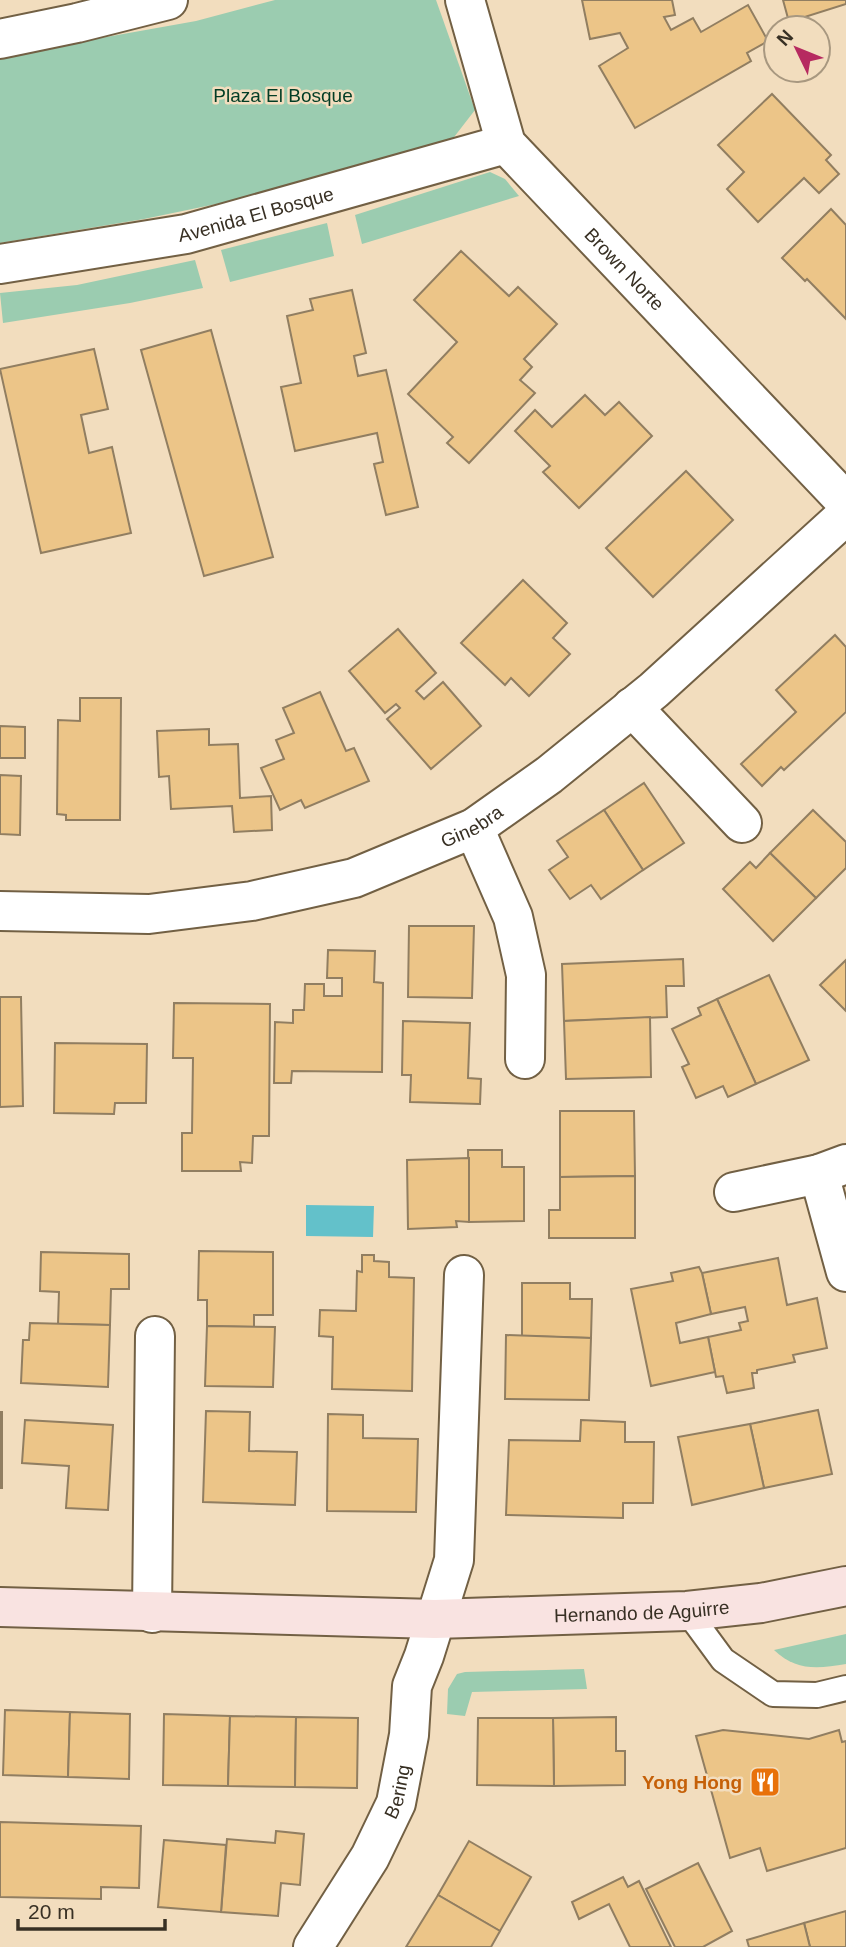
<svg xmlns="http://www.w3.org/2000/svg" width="846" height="1947" viewBox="0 0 846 1947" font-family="Helvetica,sans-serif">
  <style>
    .green { fill: #9bccb0 }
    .water { fill: #63c1ca }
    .building { fill: #ecc588; stroke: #917e61; stroke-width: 2 }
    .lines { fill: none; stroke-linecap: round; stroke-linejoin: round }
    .lane-casing { stroke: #726044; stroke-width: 28 }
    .street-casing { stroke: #726044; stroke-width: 42 }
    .secondary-casing { stroke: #726044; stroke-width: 42 }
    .lane { stroke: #fff; stroke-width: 24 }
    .street { stroke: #fff; stroke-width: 38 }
    .secondary { stroke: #f9e3e1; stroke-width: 38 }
    .labels { text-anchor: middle; stroke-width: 5; stroke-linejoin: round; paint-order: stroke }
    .park-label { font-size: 19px; fill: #023d25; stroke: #f2ddbe }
    .street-label { font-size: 19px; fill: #383024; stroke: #f2ddbe }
    .food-label { font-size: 19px; font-weight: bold; fill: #c56008; stroke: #f2ddbe; text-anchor: end }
  </style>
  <rect width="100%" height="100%" fill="#f2ddbe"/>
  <g class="green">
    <polygon points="275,0 436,0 475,110 451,141 360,174 144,219 0,243 0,56 196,21"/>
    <polygon points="490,172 505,179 519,196 362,244 355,215"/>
    <polygon points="327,223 334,256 230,282 221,250"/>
    <polygon points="195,260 203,288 130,303 3,323 0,293 77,285"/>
    <path d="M846 1634V1664C817 1669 796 1671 774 1650Z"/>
    <polygon points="584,1669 587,1689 472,1692 465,1716 447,1714 448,1689 457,1674 465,1672"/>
  </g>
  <polygon class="water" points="306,1205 374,1206 373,1237 306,1236"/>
  <g class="building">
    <polygon points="582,0 672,0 675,15 664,17 671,30 693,18 701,32 748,5 768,41 747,53 751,61 635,128 599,66 628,48 620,33 590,39"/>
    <polygon points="783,0 846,0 846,4 789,22"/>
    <polygon points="772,94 831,155 826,160 839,174 819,193 804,178 758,222 727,189 744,172 718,145"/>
    <polygon points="831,209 846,225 846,319 807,279 805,281 782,258"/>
    <polygon points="461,251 509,296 518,287 557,324 524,359 532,367 520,380 535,393 469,463 447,443 453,437 408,394 457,342 414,300"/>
    <polygon points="352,290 366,353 354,356 358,376 386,370 418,507 386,515 374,464 383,462 377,433 295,451 281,387 301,383 287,316 313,310 310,299"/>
    <polygon points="211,330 273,557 204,576 141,350"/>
    <polygon points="94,349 108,409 81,415 89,453 112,447 131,533 41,553 0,369"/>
    <polygon points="585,395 605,415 619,402 652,436 579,508 543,472 550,466 515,431 535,410 552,427"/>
    <polygon points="686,471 733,520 653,597 606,548"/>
    <polygon points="523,580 567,623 553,638 570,654 529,696 511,678 505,685 461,643"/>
    <polygon points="398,629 436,673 416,691 424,699 443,682 481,726 431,769 387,719 400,708 396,704 385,713 349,671"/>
    <polygon points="835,635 846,647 846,712 784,770 781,767 762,786 741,764 796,712 776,690"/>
    <polygon points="320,692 346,751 354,748 369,781 305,808 301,800 280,810 261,768 284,759 276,740 294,733 283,708"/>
    <polygon points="80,698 121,698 120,820 66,820 66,815 57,814 58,720 80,721"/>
    <polygon points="0,726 25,727 25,758 0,758"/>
    <polygon points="209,729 209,745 238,744 240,798 271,796 272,830 234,832 232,806 171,809 169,776 159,777 157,731"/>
    <polygon points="0,775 21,776 20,835 0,834"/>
    <polygon points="644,783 684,843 643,870 604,810"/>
    <polygon points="604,810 643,870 601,899 591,885 570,899 549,870 568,857 557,841"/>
    <polygon points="813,810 846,842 846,868 816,898 770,853"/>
    <polygon points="770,853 816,898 773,941 723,889 750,862 756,868"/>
    <polygon points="409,926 474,926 472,998 408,997"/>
    <polygon points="328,950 375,951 374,982 383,983 382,1072 292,1071 291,1083 274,1083 275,1022 293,1023 293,1010 304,1010 305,984 324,984 324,996 342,996 342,978 327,978"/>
    <polygon points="683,959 684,986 666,986 667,1017 564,1021 562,964"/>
    <polygon points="846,960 846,1011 820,985"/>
    <polygon points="769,975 809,1060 756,1084 717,999"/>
    <polygon points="0,997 21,997 23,1106 0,1107"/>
    <polygon points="717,999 756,1084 728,1097 723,1086 696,1098 682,1067 689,1064 672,1029 701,1015 698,1008"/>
    <polygon points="174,1003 270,1004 269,1136 253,1136 252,1163 240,1162 241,1171 182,1171 182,1133 192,1133 193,1058 173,1058"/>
    <polygon points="650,1017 651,1077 566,1079 564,1021"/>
    <polygon points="403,1021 470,1023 468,1078 481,1079 480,1104 410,1102 411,1075 402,1075"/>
    <polygon points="55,1043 147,1044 146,1103 115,1103 114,1114 54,1113"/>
    <polygon points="560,1111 634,1111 635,1176 560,1177"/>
    <polygon points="468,1150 502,1150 502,1167 524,1167 524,1221 469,1222"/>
    <polygon points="469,1158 469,1222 456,1221 457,1227 408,1229 407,1160"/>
    <polygon points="635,1176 635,1238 549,1238 549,1210 560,1210 560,1177"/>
    <polygon points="199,1251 273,1252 273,1315 254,1315 254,1327 207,1326 207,1300 198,1300"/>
    <polygon points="41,1252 129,1254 129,1289 111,1289 110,1325 58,1324 59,1292 40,1291"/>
    <polygon points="362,1255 374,1255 374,1261 389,1262 389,1277 414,1278 412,1391 332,1389 333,1337 319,1336 320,1310 356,1311 357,1271 362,1272"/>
    <polygon points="778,1258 787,1305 817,1298 827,1348 793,1355 795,1362 757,1370 757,1373 752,1373 754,1388 727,1393 723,1376 716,1377 708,1337 741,1330 739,1323 748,1321 745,1307 711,1314 702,1273"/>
    <polygon points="699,1267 702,1273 711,1314 676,1323 680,1343 708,1337 715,1372 651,1386 631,1289 673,1281 671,1273"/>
    <polygon points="522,1283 570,1283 570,1299 592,1299 591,1338 522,1336"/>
    <polygon points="30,1323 110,1325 108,1387 21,1383 23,1340 29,1340"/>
    <polygon points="207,1326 275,1327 273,1387 205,1386"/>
    <polygon points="506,1335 591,1338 589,1400 505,1399"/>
    <polygon points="818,1410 832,1474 764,1488 750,1424"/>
    <polygon points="206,1411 250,1412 249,1451 297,1452 295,1505 203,1502"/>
    <rect x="0" y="1412" width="2" height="76"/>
    <polygon points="328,1414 363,1415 363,1438 418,1439 416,1512 327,1511"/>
    <polygon points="25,1420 113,1425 108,1510 66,1508 69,1466 22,1463"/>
    <polygon points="581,1420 625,1422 625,1442 654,1442 653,1503 623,1503 623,1518 506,1515 509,1440 580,1441"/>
    <polygon points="750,1424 764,1488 692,1505 678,1437"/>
    <polygon points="5,1710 70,1712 68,1777 3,1775"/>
    <polygon points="70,1712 130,1714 129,1779 68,1777"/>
    <polygon points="164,1714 230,1716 228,1786 163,1785"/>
    <polygon points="230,1716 296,1717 295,1787 228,1786"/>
    <polygon points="296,1717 358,1718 357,1788 295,1787"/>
    <polygon points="616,1717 616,1751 625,1751 625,1785 554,1786 553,1718"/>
    <polygon points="478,1718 553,1718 554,1786 477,1785"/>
    <polygon points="723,1730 809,1739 839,1730 842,1742 846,1741 846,1848 767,1871 760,1848 730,1858 696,1736"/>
    <polygon points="0,1822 141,1826 139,1888 101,1887 101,1899 0,1897"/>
    <polygon points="276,1831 304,1834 300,1885 281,1883 278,1916 221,1912 227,1839 275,1843"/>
    <polygon points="164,1840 226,1845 221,1912 158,1907"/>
    <polygon points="469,1841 531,1877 500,1931 438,1895"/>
    <polygon points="698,1863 732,1931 703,1947 675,1947 646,1889"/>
    <polygon points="623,1877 628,1887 639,1881 671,1947 630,1947 609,1904 579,1919 572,1902"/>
    <polygon points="438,1895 500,1931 491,1947 406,1947"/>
    <polygon points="846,1911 846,1947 810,1947 804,1923"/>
    <polygon points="804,1923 810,1947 749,1947 747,1940"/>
  </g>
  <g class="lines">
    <g class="lane-casing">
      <polyline id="lane" points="687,1611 723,1660 773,1694 817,1695 846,1688"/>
    </g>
    <g class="street-casing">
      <g id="street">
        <path id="s1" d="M465 0 506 144 846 502"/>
        <polyline points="0,39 77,23 168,0"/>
        <path id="s2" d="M0 264 186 234 506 144"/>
        <polyline points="632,707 742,823"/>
        <polyline points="474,828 513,917 526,975 525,1059"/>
        <path id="s3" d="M0 911 149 914 252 901 354 878 474 828 549 775 654 690 846 515"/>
        <polyline points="819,1174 846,1272"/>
        <polyline points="734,1192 819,1174 846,1164"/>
        <polyline points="152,1613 155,1336"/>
        <path id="s4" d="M313 1947 370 1857 396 1803 409 1735 412 1686 424 1656 454 1560 464 1275"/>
      </g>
    </g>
    <g class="secondary-casing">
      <g id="secondary">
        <path id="s5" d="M0 1607 435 1619 687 1611 761 1603 846 1586"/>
      </g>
    </g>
    <use href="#lane" class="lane"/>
    <use href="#street" class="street"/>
    <use href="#secondary" class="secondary"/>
  </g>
  <defs>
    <g id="restaurant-square" transform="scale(1.575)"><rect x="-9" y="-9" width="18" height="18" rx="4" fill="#e8710a" stroke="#f2ddbe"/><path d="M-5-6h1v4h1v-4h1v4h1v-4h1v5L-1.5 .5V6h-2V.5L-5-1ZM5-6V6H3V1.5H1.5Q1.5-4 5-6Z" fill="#fff"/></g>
  </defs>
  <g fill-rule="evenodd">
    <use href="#restaurant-square" x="765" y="1782"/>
  </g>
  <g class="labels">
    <g class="park-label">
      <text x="283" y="102">Plaza El Bosque</text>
    </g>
    <g class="street-label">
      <text dy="7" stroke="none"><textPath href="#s2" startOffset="261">Avenida El Bosque</textPath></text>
      <text dy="7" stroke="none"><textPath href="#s1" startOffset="322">Brown Norte</textPath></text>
      <text dy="7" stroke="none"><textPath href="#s3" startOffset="486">Ginebra</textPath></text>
      <text dy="7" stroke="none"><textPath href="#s5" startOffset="642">Hernando de Aguirre</textPath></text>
      <text dy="7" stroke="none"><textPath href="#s4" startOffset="178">Bering</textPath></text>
    </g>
    <g class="food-label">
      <text x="742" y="1789">Yong Hong</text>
    </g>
  </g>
  <g transform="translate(797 49) rotate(313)"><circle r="33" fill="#f2ddbe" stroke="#a89880" stroke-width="2"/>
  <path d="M0-5L12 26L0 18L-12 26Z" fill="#b62a60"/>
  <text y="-10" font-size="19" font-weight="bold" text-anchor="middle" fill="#383024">N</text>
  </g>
  <path d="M18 1919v10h147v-10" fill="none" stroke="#383024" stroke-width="3.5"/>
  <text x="28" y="1919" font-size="21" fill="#383024" stroke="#f2ddbe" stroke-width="5" paint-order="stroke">20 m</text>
</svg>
